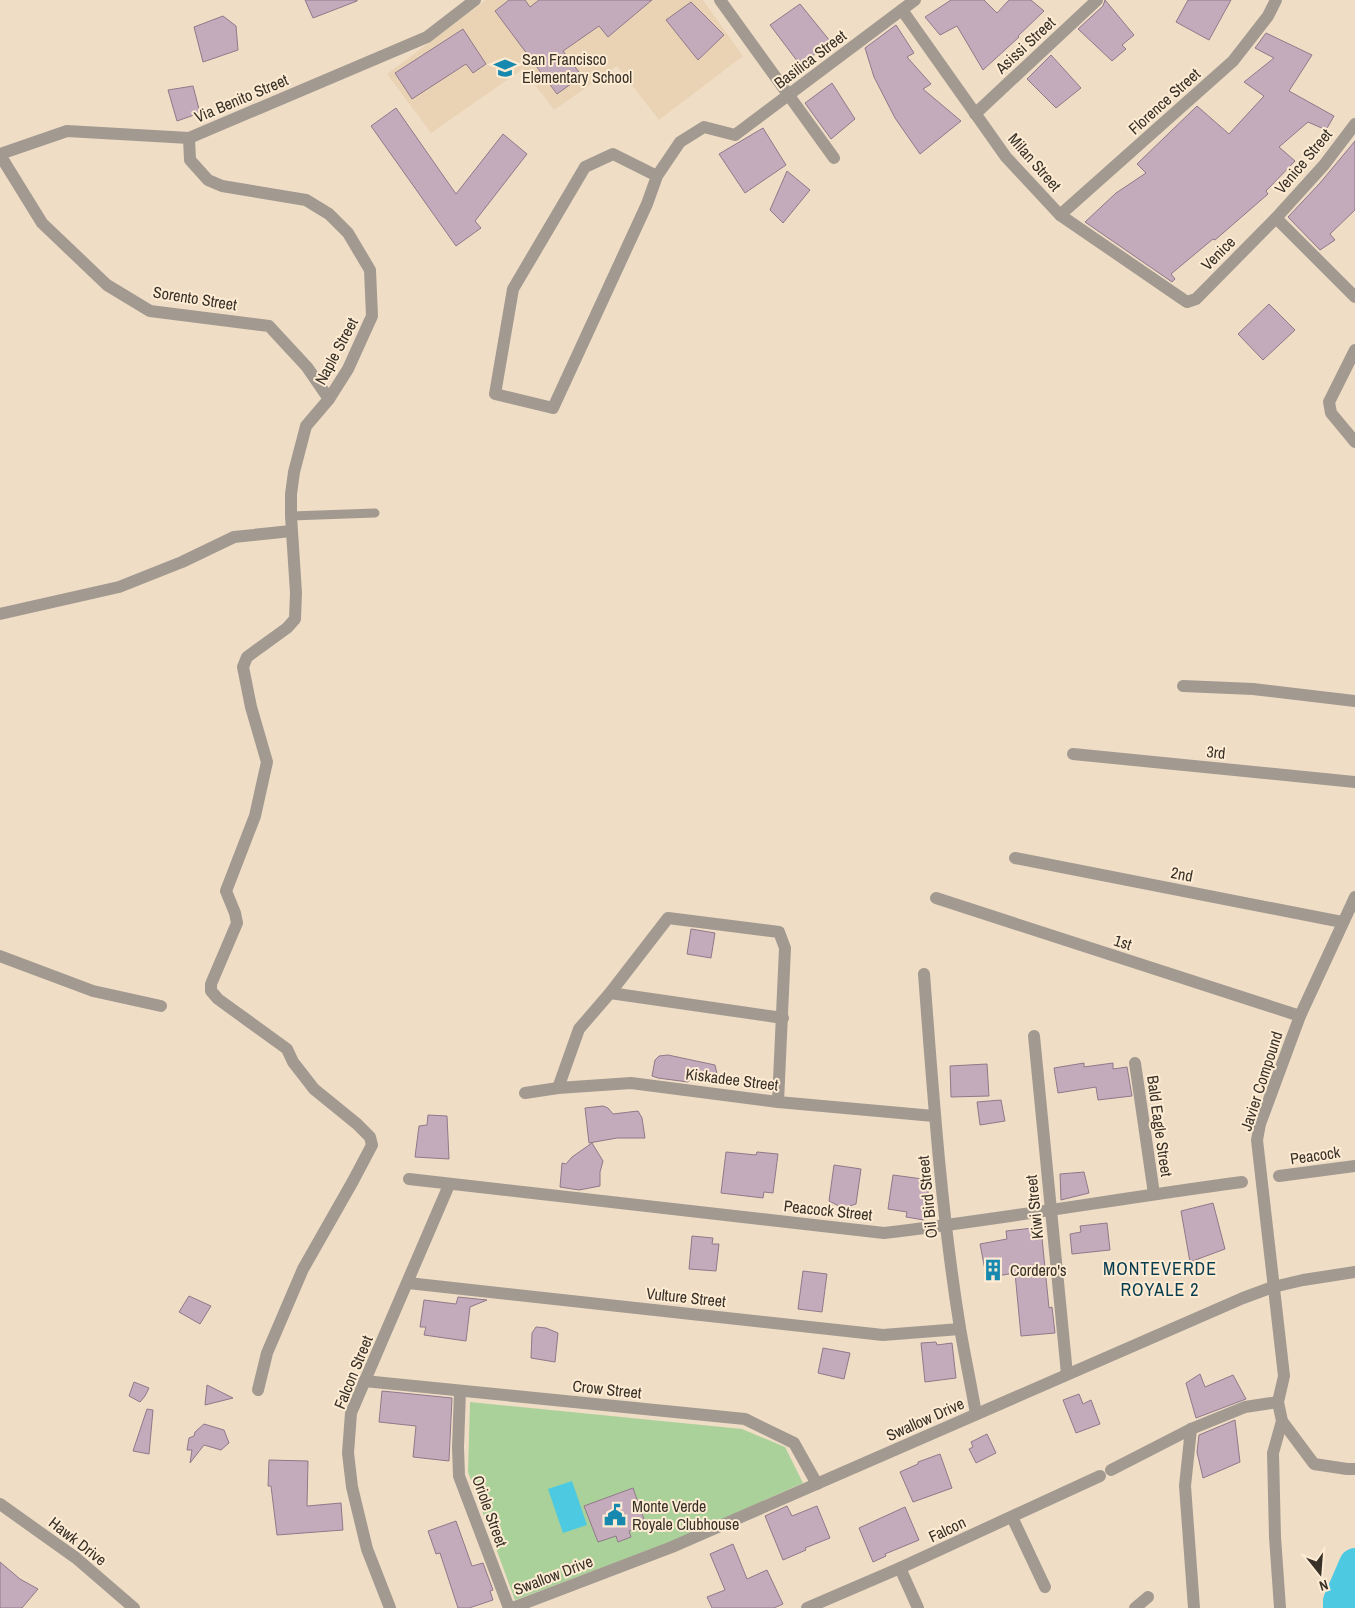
<svg xmlns="http://www.w3.org/2000/svg" width="1355" height="1608" viewBox="0 0 1355 1608" font-family="'Archivo Narrow',sans-serif">
  <style>
    .built { fill: #ead3b5 }
    .green { fill: #abd19a }
    .water { fill: #4dc9e1 }
    .lines { fill: none; stroke-linecap: round; stroke-linejoin: round }
    .river { stroke: #4dc9e1; stroke-width: 32 }
    .building { fill: #c4abbc; stroke: #907989 }
    .service { stroke: #a29a90; stroke-width: 9 }
    .minor { stroke: #a29a90; stroke-width: 12 }
    .tertiary { stroke: #a29a90; stroke-width: 12 }
    .labels { text-anchor: middle; stroke-width: 4; stroke-linejoin: round; paint-order: stroke }
    .street-label { font-size: 16px; fill: #383128; stroke: #fdebd3 }
    .poi-label { font-size: 16px; fill: #383128; stroke: #fdebd3; text-anchor: start }
    .neighbourhood-label { font-size: 18px; letter-spacing: 1px; fill: #083d4f; stroke: #fdebd3 }
  </style>
  <rect width="100%" height="100%" fill="#f0ddc6"/>
  <polygon class="built" points="486,0 703,0 743,56 659,120 617,66 554,110 523,69 431,133 387,74"/>
  <polygon class="green" points="470,1402 742,1429 785,1447 803,1483 673,1541 515,1600 468,1472"/>
  <polygon class="water" points="572,1481 587,1525 563,1533 548,1489"/>
  <g class="lines">
    <polyline class="river" points="1339,1608 1339,1601 1355,1564"/>
  </g>
  <g class="building">
    <polygon points="305,0 357,0 357,1 313,18"/>
    <polygon points="509,0 525,0 530,7 539,0 652,0 608,37 599,26 563,51 582,76 557,94 495,11"/>
    <polygon points="951,0 984,0 997,13 1009,0 1031,0 1044,11 1018,36 1019,37 983,70 957,26 940,35 925,17"/>
    <polygon points="1105,0 1134,35 1122,45 1126,49 1112,61 1078,29 1103,6"/>
    <polygon points="1188,0 1231,0 1209,40 1176,22"/>
    <polygon points="691,2 724,35 698,60 666,20"/>
    <polygon points="800,4 830,41 801,66 770,25"/>
    <polygon points="223,16 236,26 238,50 203,62 194,27"/>
    <polygon points="896,25 914,53 907,57 931,84 923,89 961,121 920,154 895,118 874,77 865,48"/>
    <polygon points="463,29 486,64 473,73 466,64 412,99 395,73"/>
    <polygon points="1266,33 1312,55 1289,91 1334,116 1326,130 1308,122 1279,147 1295,161 1266,191 1268,194 1215,240 1213,239 1171,274 1175,279 1172,282 1085,222 1116,193 1146,173 1137,164 1197,106 1229,134 1264,96 1244,82 1274,58 1255,48"/>
    <polygon points="1051,55 1081,88 1056,108 1027,79"/>
    <polygon points="832,83 855,119 831,139 805,103"/>
    <polygon points="193,86 200,113 177,121 168,90"/>
    <polygon points="396,108 456,194 503,134 527,154 475,221 481,228 456,246 371,126"/>
    <polygon points="763,128 786,165 745,193 719,154"/>
    <polygon points="1355,141 1355,210 1330,234 1335,240 1320,250 1288,217 1320,183"/>
    <polygon points="787,171 810,190 783,223 770,210"/>
    <polygon points="1269,304 1295,330 1263,360 1238,334"/>
    <polygon points="691,929 715,933 711,958 687,954"/>
    <polygon points="668,1055 715,1065 719,1083 690,1079 688,1082 658,1078 652,1076 655,1060 659,1056"/>
    <polygon points="1084,1063 1084,1067 1113,1063 1113,1069 1127,1067 1132,1096 1098,1100 1096,1087 1058,1093 1054,1068"/>
    <polygon points="987,1064 989,1096 951,1097 950,1066"/>
    <polygon points="1001,1100 1005,1121 980,1125 977,1102"/>
    <polygon points="603,1106 608,1108 613,1114 638,1111 642,1118 645,1138 617,1138 589,1143 585,1108"/>
    <polygon points="428,1115 447,1116 449,1159 415,1157 419,1126 427,1125"/>
    <polygon points="592,1143 603,1161 600,1172 600,1186 579,1190 560,1187 562,1163 566,1164 572,1157"/>
    <polygon points="726,1152 756,1155 757,1152 778,1154 773,1193 764,1192 763,1198 721,1193"/>
    <polygon points="834,1165 861,1169 856,1204 843,1208 829,1201"/>
    <polygon points="1084,1172 1089,1193 1061,1200 1060,1174"/>
    <polygon points="893,1175 930,1180 924,1220 906,1217 907,1212 888,1209"/>
    <polygon points="1213,1203 1225,1249 1190,1262 1181,1211"/>
    <polygon points="1107,1223 1110,1250 1072,1254 1070,1234 1081,1232 1080,1226"/>
    <polygon points="1033,1228 1034,1238 1042,1238 1049,1308 1052,1307 1055,1333 1021,1336 1015,1273 991,1277 990,1274 986,1275 980,1244 1007,1239 1006,1231"/>
    <polygon points="692,1236 713,1238 712,1244 719,1244 716,1271 689,1269"/>
    <polygon points="803,1271 827,1274 822,1312 798,1309"/>
    <polygon points="189,1296 211,1306 200,1324 179,1312"/>
    <polygon points="458,1297 487,1300 470,1307 466,1341 424,1335 426,1327 420,1327 424,1300 456,1304"/>
    <polygon points="536,1327 546,1328 558,1333 555,1362 531,1358 532,1333"/>
    <polygon points="936,1342 937,1345 952,1343 956,1378 925,1382 921,1343"/>
    <polygon points="823,1348 850,1353 844,1379 818,1373"/>
    <polygon points="1200,1374 1205,1387 1233,1375 1246,1399 1196,1418 1186,1383"/>
    <polygon points="134,1382 149,1388 145,1396 140,1402 129,1396"/>
    <polygon points="207,1385 233,1398 205,1405"/>
    <polygon points="382,1391 452,1398 449,1461 413,1457 416,1426 379,1422"/>
    <polygon points="1079,1394 1083,1404 1091,1400 1100,1424 1076,1433 1063,1400"/>
    <polygon points="147,1409 153,1410 149,1454 133,1451"/>
    <polygon points="1235,1420 1240,1462 1203,1478 1197,1452 1199,1435"/>
    <polygon points="204,1424 224,1430 229,1443 221,1450 204,1445 190,1463 192,1450 187,1450 189,1438 194,1436 195,1432"/>
    <polygon points="987,1434 996,1453 976,1463 969,1449 973,1447 971,1442"/>
    <polygon points="940,1454 952,1488 913,1502 900,1472 918,1464 918,1462"/>
    <polygon points="269,1460 308,1461 307,1506 341,1503 343,1530 277,1535 271,1486 268,1486"/>
    <polygon points="633,1488 646,1525 629,1531 631,1537 618,1542 616,1536 598,1542 584,1506"/>
    <polygon points="787,1506 792,1516 817,1506 830,1538 805,1548 806,1550 783,1560 765,1516"/>
    <polygon points="905,1507 919,1540 885,1554 886,1556 873,1562 859,1528"/>
    <polygon points="456,1521 472,1566 483,1563 493,1590 490,1591 493,1600 469,1608 458,1608 440,1553 436,1554 428,1531"/>
    <polygon points="733,1544 747,1579 767,1570 783,1604 774,1608 712,1608 707,1597 725,1590 710,1554"/>
    <polygon points="0,1562 20,1579 38,1589 22,1608 0,1608"/>
  </g>
  <g class="lines">
    <polyline class="service" points="291,516 375,513"/>
    <g class="minor">
      <polyline points="720,0 834,158"/>
      <polyline points="902,10 1006,157 1060,215 1181,298 1187,302 1196,299 1276,218 1355,297"/>
      <polyline points="975,114 1097,0"/>
      <polyline points="189,138 190,160 208,180 222,186 306,200 329,214 348,233 370,270 372,316 348,369 329,399 306,426 294,472 291,494 291,516 296,593 295,619 287,628 247,657 243,667 251,707 267,762 255,816 226,891 235,913 237,923 211,984 211,991 218,999 287,1049 293,1062 314,1089 357,1124 370,1137 372,1145 353,1181 303,1269 267,1353 258,1390"/>
      <polyline points="0,154 67,131 189,138 427,37 475,0"/>
      <polyline points="0,155 42,223 107,285 150,311 269,326 307,367 329,399"/>
      <polyline points="657,176 613,154 585,167 513,289 495,394 553,408 647,204 657,176 680,142 704,127 735,135 915,0"/>
      <polyline points="1060,215 1233,61 1268,16 1276,0"/>
      <polyline points="1355,350 1329,402 1331,413 1355,442"/>
      <polyline points="0,614 119,587 182,562 234,537 291,531"/>
      <polyline points="1183,686 1253,689 1355,701"/>
      <polyline points="1073,754 1355,782"/>
      <polyline points="1015,858 1342,922"/>
      <polyline points="1355,897 1300,1016 1260,1124 1257,1140 1284,1376 1278,1402 1282,1421 1314,1464 1347,1469 1355,1469"/>
      <polyline points="936,898 1300,1016"/>
      <polyline points="0,956 93,991 161,1006"/>
      <path d="M924 974C933 1092 941 1211 960 1328 965 1357 971 1385 976 1414"/>
      <polyline points="610,993 783,1018"/>
      <polyline points="1034,1036 1067,1374"/>
      <polyline points="1135,1063 1154,1194"/>
      <polyline points="558,1088 579,1029 610,993 668,918 779,932 785,948 778,1102"/>
      <polyline points="525,1093 558,1088 631,1083 778,1102 934,1116"/>
      <polyline points="1279,1176 1355,1166"/>
      <path d="M409 1179 884 1233C1003 1219 1122 1198 1242 1182"/>
      <polyline points="408,1283 883,1335 960,1329"/>
      <polyline points="364,1381 745,1419 794,1443 817,1484"/>
      <polyline points="460,1391 458,1447 459,1476 509,1608"/>
      <polyline points="1191,1429 1185,1486 1194,1608"/>
      <polyline points="1111,1470 1191,1429 1245,1407 1278,1402"/>
      <polyline points="0,1504 76,1558 134,1608"/>
      <polyline points="1012,1517 1045,1587"/>
      <polyline points="900,1568 918,1608"/>
      <polyline points="390,1608 367,1549 352,1487 348,1453 351,1413 449,1185"/>
      <polyline points="512,1608 672,1547 1243,1298 1273,1287 1303,1280 1355,1272"/>
      <polyline points="807,1608 900,1568 1100,1476"/>
      <polyline points="1135,1608 1148,1597"/>
      <polyline points="1280,1608 1275,1537 1273,1453 1282,1421"/>
    </g>
    <polyline class="tertiary" points="1276,218 1324,165 1355,124"/>
  </g>
  <defs>
    <g id="school-bare" transform="scale(1.725)"><path d="M0-5L7-2L0 1L-7-2ZM-4 1L0 2.5L4 1V4Q0 6-4 4Z" fill="#1789ae" stroke="#fdebd3" stroke-width="2.5" paint-order="stroke"/></g>
    <g id="building-bare" transform="scale(1.725)"><path d="M-4-6H4V6H1V3H-1V6H-4ZM-2.5-4.3h1.7v1.8h-1.7ZM.8-4.3h1.7v1.8H.8ZM-2.5-1h1.7V.8h-1.7ZM.8-1h1.7V.8H.8Z" fill="#1789ae" stroke="#fdebd3" stroke-width="2.5" paint-order="stroke"/></g>
    <g id="civic-bare" transform="scale(1.725)"><path d="M-.6-6.5H3V-4.5H.6V-3L4-1V1h2V6H-6V1h2V-1L-.6-3ZM-1.2 2.5V6h2.4V2.5Z" fill="#1789ae" stroke="#fdebd3" stroke-width="2.5" paint-order="stroke"/></g>
  </defs>
  <g fill-rule="evenodd">
    <use href="#school-bare" x="505" y="68"/>
    <use href="#building-bare" x="993" y="1270"/>
    <use href="#civic-bare" x="615" y="1515"/>
  </g>
  <g class="labels">
    <g class="street-label">
      <text transform="translate(1025 45) rotate(-43)" y="6">Asissi Street</text>
      <text transform="translate(810 59) rotate(-37)" y="6">Basilica Street</text>
      <text transform="translate(241 98) rotate(-23)" y="6">Via Benito Street</text>
      <text transform="translate(1164 101) rotate(-42)" y="6">Florence Street</text>
      <text transform="translate(1303 161) rotate(-50)" y="6">Venice Street</text>
      <text transform="translate(1035 162) rotate(49)" y="6">Milan Street</text>
      <text transform="translate(1218 253) rotate(-45)" y="6">Venice</text>
      <text transform="translate(195 298) rotate(9)" y="6">Sorento Street</text>
      <text transform="translate(336 351) rotate(-62)" y="6">Naple Street</text>
      <text transform="translate(1216 752) rotate(6)" y="6">3rd</text>
      <text transform="translate(1182 874) rotate(11)" y="6">2nd</text>
      <text transform="translate(1123 942) rotate(18)" y="6">1st</text>
      <text transform="translate(732 1079) rotate(7)" y="6">Kiskadee Street</text>
      <text transform="translate(1261 1081) rotate(-72)" y="6">Javier Compound</text>
      <text transform="translate(1160 1126) rotate(82)" y="6">Bald Eagle Street</text>
      <text transform="translate(1315 1155) rotate(-8)" y="6">Peacock</text>
      <text transform="translate(927 1197) rotate(-96)" y="6">Oil Bird Street</text>
      <text transform="translate(1034 1207) rotate(-96)" y="6">Kiwi Street</text>
      <text transform="translate(828 1210) rotate(6)" y="6">Peacock Street</text>
      <text transform="translate(686 1297) rotate(6)" y="6">Vulture Street</text>
      <text transform="translate(353 1372) rotate(-68)" y="6">Falcon Street</text>
      <text transform="translate(607 1389) rotate(6)" y="6">Crow Street</text>
      <text transform="translate(925 1419) rotate(-24)" y="6">Swallow Drive</text>
      <text transform="translate(490 1511) rotate(70)" y="6">Oriole Street</text>
      <text transform="translate(947 1529) rotate(-25)" y="6">Falcon</text>
      <text transform="translate(78 1541) rotate(38)" y="6">Hawk Drive</text>
      <text transform="translate(553 1575) rotate(-21)" y="6">Swallow Drive</text>
    </g>
    <g class="poi-label">
      <text x="522" y="65">San Francisco<tspan x="522" dy="18">Elementary School</tspan></text>
      <text x="1010" y="1276">Cordero's</text>
      <text x="632" y="1512">Monte Verde<tspan x="632" dy="18">Royale Clubhouse</tspan></text>
    </g>
    <g class="neighbourhood-label">
      <text x="1160" y="1275">MONTEVERDE<tspan x="1160" dy="21">ROYALE 2</tspan></text>
    </g>
  </g>
  <g transform="translate(1320 1573) rotate(163)" stroke="#fdebd3" stroke-width="4" paint-order="stroke">
  <path d="M0-4L9 19L0 12L-9 19Z" fill="#383128"/>
  <text y="-8" font-size="14" font-weight="bold" text-anchor="middle" fill="#383128">N</text>
  </g>
</svg>
